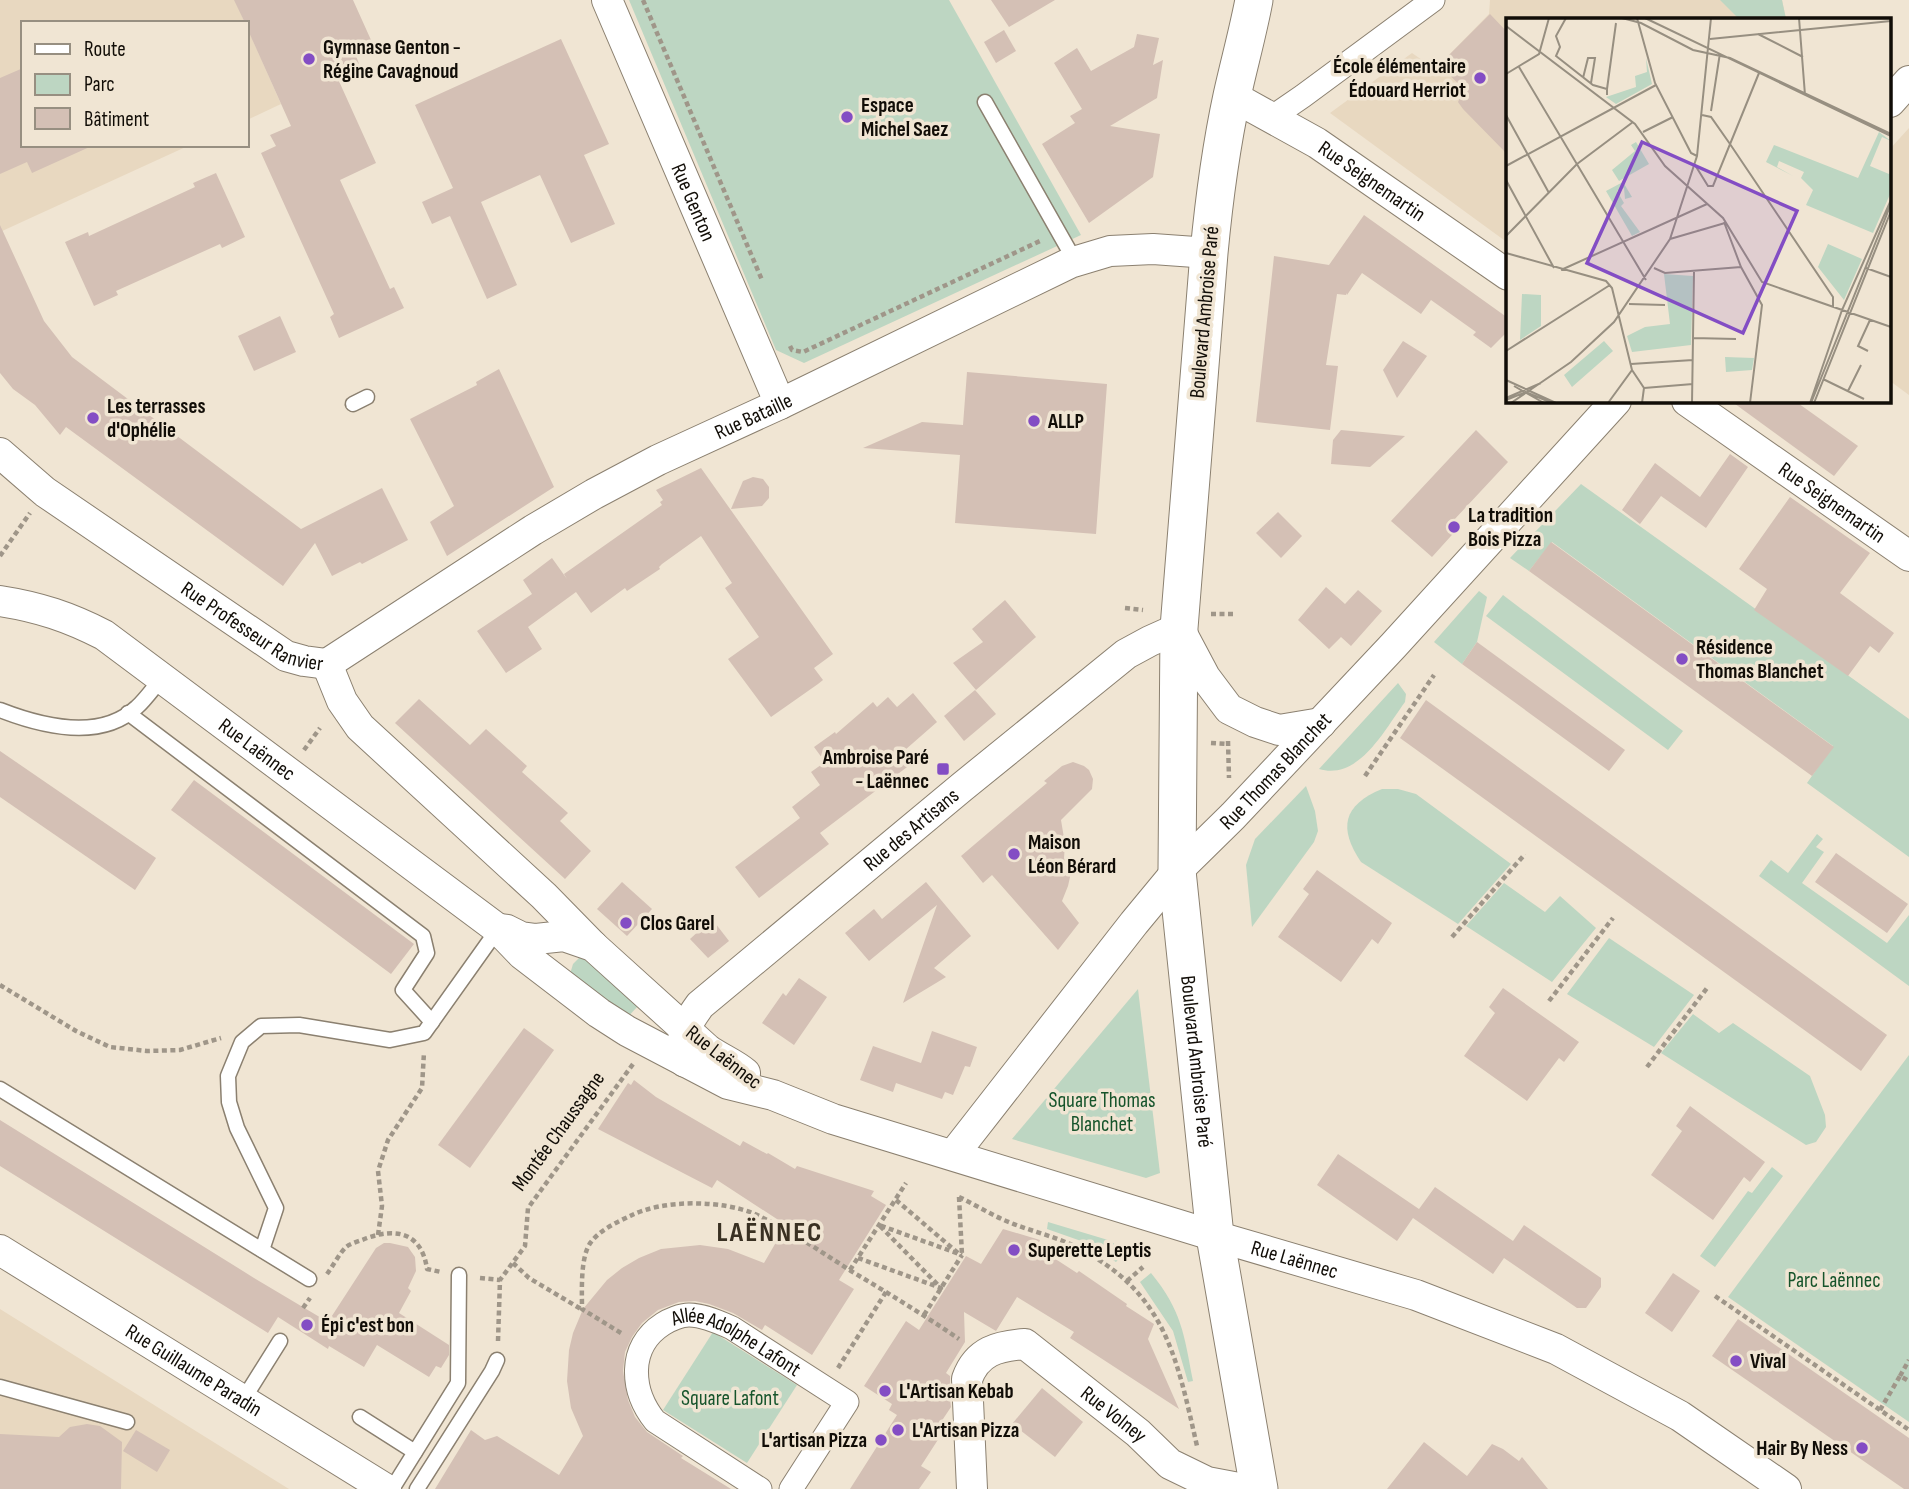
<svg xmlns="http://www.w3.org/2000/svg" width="1909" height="1489" viewBox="0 0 1909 1489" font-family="'Sofia Sans Condensed',sans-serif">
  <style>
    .built { fill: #e8d8c0 }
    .green { fill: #bdd6c2 }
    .building { fill: #d4c0b5 }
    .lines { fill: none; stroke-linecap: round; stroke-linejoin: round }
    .service-casing { stroke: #8b8070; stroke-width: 17 }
    .pedestrian-casing { stroke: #8b8070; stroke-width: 25 }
    .minor-casing { stroke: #8b8070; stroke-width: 32 }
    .tertiary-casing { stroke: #8b8070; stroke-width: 39 }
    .path { stroke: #9f9689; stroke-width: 4.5; stroke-dasharray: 5 3.5; stroke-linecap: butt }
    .service { stroke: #fff; stroke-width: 14 }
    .pedestrian { stroke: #fff; stroke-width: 23 }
    .minor { stroke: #fff; stroke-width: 30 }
    .tertiary { stroke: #fff; stroke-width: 37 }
    .poi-dot { fill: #834dc4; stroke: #f0e5d3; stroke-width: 2.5 }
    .labels { text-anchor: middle; stroke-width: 7; stroke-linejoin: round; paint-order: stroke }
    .poi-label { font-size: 21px; font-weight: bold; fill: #110d07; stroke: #f0e5d3; text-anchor: start }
    .street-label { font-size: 21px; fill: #110d07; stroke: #f0e5d3 }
    .park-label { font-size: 21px; fill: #16542b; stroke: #f0e5d3 }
    .district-label { font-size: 28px; font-weight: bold; letter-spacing: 2px; fill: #393022; stroke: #f0e5d3 }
    .inset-road { fill: none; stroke: #978f81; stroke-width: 2 }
    .view { fill: #834dc4; fill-opacity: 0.15; stroke: #834dc4; stroke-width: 3.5 }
    .inset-edge { fill: none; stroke: #110d07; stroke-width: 3.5 }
  </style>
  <rect width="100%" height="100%" fill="#f0e5d3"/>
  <g class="built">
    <polygon points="0,0 235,0 245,23 23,23 23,145 190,145 0,232"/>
    <polygon points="1490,0 1782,0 1786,19 1508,19 1508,243 1330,113 1412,53 1425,62 1439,65 1489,14"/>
    <polygon points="247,27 281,104 247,120"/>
    <polygon points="1909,128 1909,395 1890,381 1890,149"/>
    <polygon points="0,1309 289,1489 0,1489"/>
  </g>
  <g class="green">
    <polygon points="629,0 949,0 1081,235 804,363 776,350"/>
    <polygon points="1720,0 1782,0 1786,19 1739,19"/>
    <polygon points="1581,484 1909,719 1909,857 1807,783 1833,746 1552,542 1529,571 1510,558"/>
    <polygon points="1479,591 1487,597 1477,642 1462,664 1434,642"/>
    <polygon points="1503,595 1683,731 1668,750 1486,616"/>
    <path d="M1398 683 1406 694 1405 702C1385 729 1359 781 1319 769Z"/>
    <polygon points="1306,786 1315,811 1318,831 1314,842 1252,927 1246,865 1255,839"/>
    <path d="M1382 789H1398L1416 794 1511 864 1458 924 1361 862C1338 828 1343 805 1382 789Z"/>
    <polygon points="1817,834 1823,839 1816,847 1824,852 1802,883 1887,943 1909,915 1909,986 1759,876 1771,860 1788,873"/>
    <polygon points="1504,883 1545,912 1560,896 1596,928 1552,982 1466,926"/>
    <polygon points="1609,938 1694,995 1654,1047 1567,994"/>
    <polygon points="586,957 638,1006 624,1021 570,974 573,964 579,958"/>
    <polygon points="1138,989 1160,1173 1146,1178 1012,1139"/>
    <polygon points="1693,1014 1719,1033 1733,1023 1810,1076 1825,1115 1826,1127 1816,1142 1806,1145 1661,1053"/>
    <polygon points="1909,1055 1909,1422 1728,1297"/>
    <polygon points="1772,1167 1783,1176 1715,1267 1700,1256 1748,1191 1752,1193"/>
    <polygon points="1048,1222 1108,1240 1126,1251 1116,1262 1084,1242 1047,1229"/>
    <path d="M1151 1273C1182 1311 1184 1334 1193 1381L1188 1382 1173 1331 1140 1282Z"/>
    <polygon points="713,1332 797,1385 747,1463 663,1410"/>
  </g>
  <g class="building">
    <polygon points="234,0 353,0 371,40 353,48 361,69 338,79 376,163 340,180 390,289 394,287 404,308 339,338 330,317 334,314 261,153 276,146 270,135 291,126 247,28 247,23 245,23"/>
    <polygon points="991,0 1055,0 1009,27"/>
    <polygon points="1490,14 1508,33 1508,155 1463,109 1458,102 1464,89 1439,65"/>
    <polygon points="1004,30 1016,51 996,63 984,42"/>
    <polygon points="1137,34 1159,38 1153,65 1163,60 1157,98 1110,126 1160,134 1153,177 1089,223 1042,144 1075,123 1070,116 1082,109 1054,63 1077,48 1091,71 1134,47"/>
    <polygon points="561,39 609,144 584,155 615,224 571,243 540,175 481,202 517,285 487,299 450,216 432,224 422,202 453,188 415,105"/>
    <polygon points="23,68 23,145 94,145 32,173 27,162 0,174 0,78"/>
    <polygon points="216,173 245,237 222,248 220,244 116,291 118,295 94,306 65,242 88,232 89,236 195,187 193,183"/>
    <polygon points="1364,215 1508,318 1508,331 1491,348 1473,335 1476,332 1431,300 1421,314 1362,273 1347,295 1346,293 1346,295 1337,294 1326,365 1338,366 1330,430 1256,422 1274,256 1329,265"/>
    <polygon points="0,225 44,321 72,357 301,529 382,488 408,540 362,564 360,562 332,576 315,543 283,586 66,427 60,435 35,405 13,389 0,373"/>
    <polygon points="280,316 296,352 254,371 238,336"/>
    <polygon points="1403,341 1427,356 1397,398 1383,370"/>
    <polygon points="499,369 554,487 447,556 430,522 454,506 410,419 477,385 476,382"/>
    <polygon points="967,372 1107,384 1096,534 955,523 960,455 863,448 922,422 963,425"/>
    <polygon points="1731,401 1795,401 1858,446 1834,476"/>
    <polygon points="1341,430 1405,436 1370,467 1331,464 1333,440"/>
    <polygon points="1476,430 1508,462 1453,521 1460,526 1432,557 1391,521"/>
    <polygon points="1730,454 1748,467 1706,528 1661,496 1640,524 1622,510 1655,463 1700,497"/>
    <polygon points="701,468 833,654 814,668 823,680 818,684 771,717 728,659 759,637 725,588 732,583 701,536 662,564 659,567 660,569 627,591 625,588 591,613 576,592 528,627 542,649 506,673 477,631 532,594 523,580 552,558 567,579 564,574 662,505 660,502 663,500 656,490"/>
    <polygon points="753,477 763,479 769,487 769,498 762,506 731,509 743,481"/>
    <polygon points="1790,497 1870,553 1840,593 1894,633 1879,653 1870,646 1848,676 1754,610 1767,589 1739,569"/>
    <polygon points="1278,512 1302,536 1281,558 1256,533"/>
    <polygon points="1551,542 1834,747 1812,776 1529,571"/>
    <polygon points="1326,587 1345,604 1358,590 1382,611 1351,646 1341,637 1329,649 1298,620"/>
    <polygon points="1005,600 1036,637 976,690 953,663 983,642 972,629"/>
    <polygon points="1477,642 1625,750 1609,771 1462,664"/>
    <polygon points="975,690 996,714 964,741 944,716"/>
    <polygon points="913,693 937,722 905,750 915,761 820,833 829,844 759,898 735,867 800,818 792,807 820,785 811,772 825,762 814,747 835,732 836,734 873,702 877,707 888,697 897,707"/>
    <polygon points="419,699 470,745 486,729 527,766 522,772 568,813 560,821 591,851 565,879 395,723"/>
    <polygon points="1426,700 1887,1035 1861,1071 1400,738"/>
    <polygon points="0,751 156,858 135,890 0,797"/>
    <polygon points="1073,762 1084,766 1089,770 1093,779 1092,789 1061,820 1065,844 1064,858 1069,870 1070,877 1068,886 1062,901 1079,923 1058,950 992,875 983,883 961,856 1047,783 1044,781 1062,766"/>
    <polygon points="194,780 414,944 391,974 171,810"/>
    <polygon points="1836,853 1908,904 1887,933 1815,882"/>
    <polygon points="1317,870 1392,923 1378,944 1372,939 1341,982 1278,937 1309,894 1303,889"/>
    <polygon points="622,882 652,909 627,936 597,909"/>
    <polygon points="926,882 971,936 934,968 946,977 903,1003 937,905 869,961 845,933 874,909 882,919"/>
    <polygon points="712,919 729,941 708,958 690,939"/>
    <polygon points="799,978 827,997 794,1045 762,1023 783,993 786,996"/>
    <polygon points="1503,988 1579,1042 1564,1062 1559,1058 1527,1101 1464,1056 1495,1013 1489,1007"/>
    <polygon points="524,1028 554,1050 470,1168 438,1145"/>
    <polygon points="932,1031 977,1047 970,1067 965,1066 953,1095 945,1092 942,1099 896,1083 893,1092 860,1080 873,1046 921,1063"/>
    <polygon points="634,1080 656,1097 740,1146 743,1141 767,1154 768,1153 795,1169 797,1166 874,1191 871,1196 886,1205 839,1280 854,1289 812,1355 765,1325 762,1330 733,1313 709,1304 695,1301 679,1302 658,1310 642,1323 632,1337 625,1352 623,1371 628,1400 635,1417 647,1432 683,1456 681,1458 731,1489 435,1489 471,1430 485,1440 497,1436 559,1475 583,1436 571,1408 567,1381 569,1350 573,1333 583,1309 607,1280 622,1268 639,1258 661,1249 700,1245 728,1249 764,1263 786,1225 717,1180 712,1188 598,1129 628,1083 631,1085"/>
    <polygon points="1690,1106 1765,1162 1750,1182 1744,1177 1713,1220 1651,1175 1682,1131 1676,1126"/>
    <polygon points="0,1120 259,1281 328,1322 376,1248 384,1243 390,1243 408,1247 415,1257 416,1271 408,1288 411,1291 399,1313 449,1345 449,1355 441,1368 436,1366 429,1377 377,1345 364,1367 329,1346 328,1349 278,1317 268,1333 0,1166"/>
    <polygon points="1338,1154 1419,1209 1435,1187 1513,1241 1524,1225 1601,1278 1601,1287 1586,1308 1577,1308 1504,1258 1493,1274 1413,1218 1397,1241 1317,1185"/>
    <polygon points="1003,1229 1040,1240 1037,1247 1077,1273 1079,1271 1127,1304 1126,1306 1154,1324 1148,1339 1179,1409 1070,1338 1074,1332 1017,1297 996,1331 964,1312 965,1342 946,1373 950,1376 950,1385 944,1394 950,1398 951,1407 935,1431 941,1435 921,1466 931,1472 919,1489 850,1489 897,1415 889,1410 892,1404 864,1386 906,1321 919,1330 966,1256 981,1264"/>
    <polygon points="1673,1273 1700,1291 1672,1332 1645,1313"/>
    <polygon points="1738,1319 1909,1438 1909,1489 1904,1489 1712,1356"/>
    <polygon points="1042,1388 1083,1422 1055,1457 1012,1424"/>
    <polygon points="87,1424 100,1426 122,1442 121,1489 0,1489 0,1434 59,1437 70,1427"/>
    <polygon points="136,1430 170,1450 157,1472 123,1451"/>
    <polygon points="1424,1442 1467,1476 1492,1444 1503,1449 1519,1461 1522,1457 1548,1489 1387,1489"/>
  </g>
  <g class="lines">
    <g class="service-casing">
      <g id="service">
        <polyline points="985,102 1075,261"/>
        <polyline points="353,404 367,397"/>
        <path d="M0 710C41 726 100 742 137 707 146 699 154 687 162 678"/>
        <polyline points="128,713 423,936 427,953 403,990 432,1022"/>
        <polyline points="0,1089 309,1279"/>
        <polyline points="262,1250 276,1208 237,1128 229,1102 228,1076 242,1042 261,1026 299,1025 390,1040 424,1033 498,929"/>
        <polyline points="0,1387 127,1422"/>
        <polyline points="243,1400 280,1341"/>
        <polyline points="360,1417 415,1452"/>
        <polyline points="392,1489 458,1383 459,1275"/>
        <polyline points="417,1489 492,1371 497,1360"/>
      </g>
    </g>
    <g class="pedestrian-casing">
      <g id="pedestrian">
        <polyline points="1271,118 1303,96 1433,0"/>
        <path id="s1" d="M760 1489 655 1421C631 1391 627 1347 663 1324 669 1320 681 1315 689 1315 703 1315 719 1322 732 1328L847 1402 791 1489"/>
      </g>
    </g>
    <g class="minor-casing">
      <g id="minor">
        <path id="s2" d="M607 0 780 404"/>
        <path id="s3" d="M1232 96 1317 143 1508 275"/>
        <polyline points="1890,102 1909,81"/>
        <path id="s4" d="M1687 401 1909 556"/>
        <path id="s5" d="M0 453 45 492 286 656 304 661 327 664"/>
        <path id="s6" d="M0 601C39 607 69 617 104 635L498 929 522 954 599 1013 627 1031 728 1084 773 1095 833 1119 1215 1236 1416 1295 1556 1349 1680 1416 1786 1489"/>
        <path id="s7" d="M327 664 533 530 594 494 658 460 780 404 1070 263 1110 251 1153 249 1209 253"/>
        <polyline points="327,664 342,701 360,727 544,896 593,946"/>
        <path d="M499 929 507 930 521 937 536 939 564 936 593 946 707 1049C719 1058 733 1063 745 1073"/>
        <path id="s8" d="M685 1062C680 1034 684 1027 700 1005L962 787 1126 654 1150 641 1179 628 1205 677 1229 709 1255 722 1279 730 1321 723"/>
        <path id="s9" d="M953 1155 1134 923 1177 871 1233 816 1393 646 1616 401"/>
        <path id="s10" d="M0 1250 386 1489"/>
        <path id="s11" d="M972 1489 967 1379C977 1351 998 1346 1025 1344L1138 1433 1170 1464 1207 1482 1244 1489"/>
      </g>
    </g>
    <g class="tertiary-casing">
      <g id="tertiary">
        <path id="s12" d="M1254 0C1248 32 1239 64 1232 96 1221 147 1214 200 1209 253L1179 628 1177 871 1215 1236 1259 1489"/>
      </g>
    </g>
    <g class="path">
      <polyline points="643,0 762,280"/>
      <polyline points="790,346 792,350 803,352 1040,241"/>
      <polyline points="0,556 30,513"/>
      <polyline points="1125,608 1143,610"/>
      <polyline points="1211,614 1235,614"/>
      <polyline points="1228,741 1229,778"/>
      <polyline points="1211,743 1227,744"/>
      <polyline points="304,750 320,728"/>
      <polyline points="1365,776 1434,675"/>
      <polyline points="1452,937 1525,854"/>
      <polyline points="0,985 76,1031 110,1047 147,1051 180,1050 221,1038"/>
      <polyline points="1549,1001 1613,918"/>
      <polyline points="1647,1067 1707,988"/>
      <path d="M959 1197C976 1205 993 1216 1011 1223 1031 1231 1053 1236 1072 1245 1165 1290 1176 1354 1197 1446"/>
      <polyline points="959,1197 962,1255"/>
      <polyline points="896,1200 958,1253"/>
      <polyline points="378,1235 382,1206 378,1171 388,1140 422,1088 424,1052"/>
      <polyline points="858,1258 941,1288 879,1225 962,1255"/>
      <polyline points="513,1263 529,1278 581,1309"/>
      <polyline points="850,1270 906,1183"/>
      <path d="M327 1274C333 1266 339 1254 346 1247 351 1243 360 1241 367 1238 398 1227 422 1234 427 1269L441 1272"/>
      <polyline points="480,1278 500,1280"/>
      <polyline points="1127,1281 1143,1267"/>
      <polyline points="1715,1296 1909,1430"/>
      <polyline points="303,1308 310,1298"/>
      <polyline points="924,1315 962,1255"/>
      <path d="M621 1333 582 1309C582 1291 580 1256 591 1242 600 1230 617 1222 630 1216 663 1199 722 1200 755 1214 789 1230 820 1251 851 1271 888 1293 924 1315 959 1339"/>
      <polyline points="498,1341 500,1280 525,1246 528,1208 633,1064"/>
      <polyline points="838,1368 886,1292"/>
      <polyline points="1900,1376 1909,1360"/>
      <polyline points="1880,1410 1900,1376 1909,1381"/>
    </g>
    <use href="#service" class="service"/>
    <use href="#pedestrian" class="pedestrian"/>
    <use href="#minor" class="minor"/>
    <use href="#tertiary" class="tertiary"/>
  </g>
  <g class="poi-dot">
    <circle cx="309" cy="59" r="7"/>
    <circle cx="1480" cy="78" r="7"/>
    <circle cx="847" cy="117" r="7"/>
    <circle cx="93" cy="418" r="7"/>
    <circle cx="1034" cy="421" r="7"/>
    <circle cx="1454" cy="527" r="7"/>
    <circle cx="1682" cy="659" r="7"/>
    <rect x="936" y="762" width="14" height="14" rx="3.5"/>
    <circle cx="1014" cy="854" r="7"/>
    <circle cx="626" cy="923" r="7"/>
    <circle cx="1014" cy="1250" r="7"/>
    <circle cx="307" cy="1325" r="7"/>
    <circle cx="1736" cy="1361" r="7"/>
    <circle cx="885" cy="1391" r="7"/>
    <circle cx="898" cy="1430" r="7"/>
    <circle cx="881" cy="1440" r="7"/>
    <circle cx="1862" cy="1448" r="7"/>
  </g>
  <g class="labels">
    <g class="poi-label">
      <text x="323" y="54">Gymnase Genton -<tspan x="323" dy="24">Régine Cavagnoud</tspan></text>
      <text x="1466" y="73" text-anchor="end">École élémentaire<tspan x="1466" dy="24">Édouard Herriot</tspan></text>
      <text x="861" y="112">Espace<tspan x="861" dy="24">Michel Saez</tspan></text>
      <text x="107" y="413">Les terrasses<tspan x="107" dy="24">d'Ophélie</tspan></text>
      <text x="1048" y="428">ALLP</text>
      <text x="1468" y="522">La tradition<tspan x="1468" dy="24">Bois Pizza</tspan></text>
      <text x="1696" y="654">Résidence<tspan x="1696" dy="24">Thomas Blanchet</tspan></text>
      <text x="929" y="764" text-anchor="end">Ambroise Paré<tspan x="929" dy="24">- Laënnec</tspan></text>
      <text x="1028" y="849">Maison<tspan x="1028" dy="24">Léon Bérard</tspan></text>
      <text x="640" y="930">Clos Garel</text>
      <text x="1028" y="1257">Superette Leptis</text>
      <text x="321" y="1332">Épi c'est bon</text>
      <text x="1750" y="1368">Vival</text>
      <text x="899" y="1398">L'Artisan Kebab</text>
      <text x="912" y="1437">L'Artisan Pizza</text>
      <text x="867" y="1447" text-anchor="end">L'artisan Pizza</text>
      <text x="1848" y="1455" text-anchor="end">Hair By Ness</text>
    </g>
    <g class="street-label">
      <text dy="7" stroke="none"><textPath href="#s3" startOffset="164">Rue Seignemartin</textPath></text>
      <text dy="7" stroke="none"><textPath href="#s2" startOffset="220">Rue Genton</textPath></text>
      <text transform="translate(1204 312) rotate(-85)" y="7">Boulevard Ambroise Paré</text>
      <text dy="7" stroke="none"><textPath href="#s7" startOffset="494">Rue Bataille</textPath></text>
      <text dy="7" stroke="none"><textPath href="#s4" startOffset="177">Rue Seignemartin</textPath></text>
      <text dy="7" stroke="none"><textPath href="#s5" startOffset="308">Rue Professeur Ranvier</textPath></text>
      <text dy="7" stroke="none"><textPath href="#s6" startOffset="301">Rue Laënnec</textPath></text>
      <text dy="7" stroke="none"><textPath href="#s9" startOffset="502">Rue Thomas Blanchet</textPath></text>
      <text dy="7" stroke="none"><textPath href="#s8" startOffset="336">Rue des Artisans</textPath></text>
      <text transform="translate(724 1057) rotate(38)" y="7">Rue Laënnec</text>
      <text dy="7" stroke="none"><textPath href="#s12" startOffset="1068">Boulevard Ambroise Paré</textPath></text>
      <text transform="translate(558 1131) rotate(-54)" y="7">Montée Chaussagne</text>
      <text dy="7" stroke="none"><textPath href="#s6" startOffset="1474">Rue Laënnec</textPath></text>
      <text dy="7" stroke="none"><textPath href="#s1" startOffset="317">Allée Adolphe Lafont</textPath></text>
      <text dy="7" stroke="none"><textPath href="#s10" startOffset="228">Rue Guillaume Paradin</textPath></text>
      <text dy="7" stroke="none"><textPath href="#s11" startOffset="296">Rue Volney</textPath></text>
    </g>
    <g class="park-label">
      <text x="1102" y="1107">Square Thomas<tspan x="1102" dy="24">Blanchet</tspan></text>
      <text x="1834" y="1287">Parc Laënnec</text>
      <text x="730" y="1405">Square Lafont</text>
    </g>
    <g class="district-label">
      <text x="770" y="1241">LAËNNEC</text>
    </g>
  </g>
  <g transform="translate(1506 18)">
    <rect width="385" height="385" fill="#f0e5d3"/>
    <path d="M140 40 146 66 110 86 100 79 130 69 129 58 141 54ZM373 114 385 123 376 119 364 148 383 156 385 152V174L367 215 300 187 307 172 295 160 298 154 273 143 271 149 287 158 260 144 268 127 352 160ZM130 124 143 146 113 163 106 152 129 133 125 127ZM117 164 126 179 119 181 118 170 111 173 118 185 115 188 134 214 126 218 100 173ZM322 226 356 241 338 282 312 249ZM158 256 187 258 185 327 126 334 121 318 139 309 164 306ZM16 276 35 277V308L14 322ZM98 323 107 333 66 369 58 357ZM219 339 248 340 246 352 220 354Z" fill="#bdd6c2"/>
    <path class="inset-road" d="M60 0 50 18 54 29 50 38 87 67 101 71V77M116 0 135 5 187 32 224 40 385 116M131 0 149 65 185 135 191 138M139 0 385 118M293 0 299 77M0 8 129 106 159 148 217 200 256 264 385 309M252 16 297 39M204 21 385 3M13 49 140 262M0 56 33 36 43 0M77 60 82 40H89L85 65M101 71 110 5M205 93 214 35M0 97 43 175M196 97 205 99 224 126 327 279V289M137 114 167 99M189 147 202 168H207L253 55M0 148 150 67M0 162 48 250M218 204 235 249 256 287 244 385M0 218 71 146 127 104M164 221 219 205M0 235 100 263 106 270 126 352 102 385M148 250 159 255 235 249M360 250 385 259M55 252 201 186M123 286 159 287M187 320 230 321M0 333 104 267M362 333 352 328 364 302M125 346 187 342M126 352 138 370 136 385M317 361 358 381M0 362 50 385M8 368 38 385M138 370 187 366M342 373 355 347M0 380 35 365M0 382 20 374 46 385M5 385 65 344 108 304 164 221 191 138 205 0M186 385 188 254M187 385H226M304 385 336 292 385 182M305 385 385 186M308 385 385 193"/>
    <path class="view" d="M136 124 291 193 237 315 81 245Z"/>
    <rect width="385" height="385" class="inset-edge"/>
  </g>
  <rect x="21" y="21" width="228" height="126" fill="#f0e5d3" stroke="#978f81" stroke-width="2"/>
  <rect x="35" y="44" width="35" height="10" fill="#ffffff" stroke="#978f81" stroke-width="2"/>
  <text x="84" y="56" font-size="21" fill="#110d07">Route</text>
  <rect x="35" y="74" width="35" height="21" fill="#bdd6c2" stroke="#978f81" stroke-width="2"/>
  <text x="84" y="91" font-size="21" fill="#110d07">Parc</text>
  <rect x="35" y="108" width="35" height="21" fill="#d4c0b5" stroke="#978f81" stroke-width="2"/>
  <text x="84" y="126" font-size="21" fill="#110d07">Bâtiment</text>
</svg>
